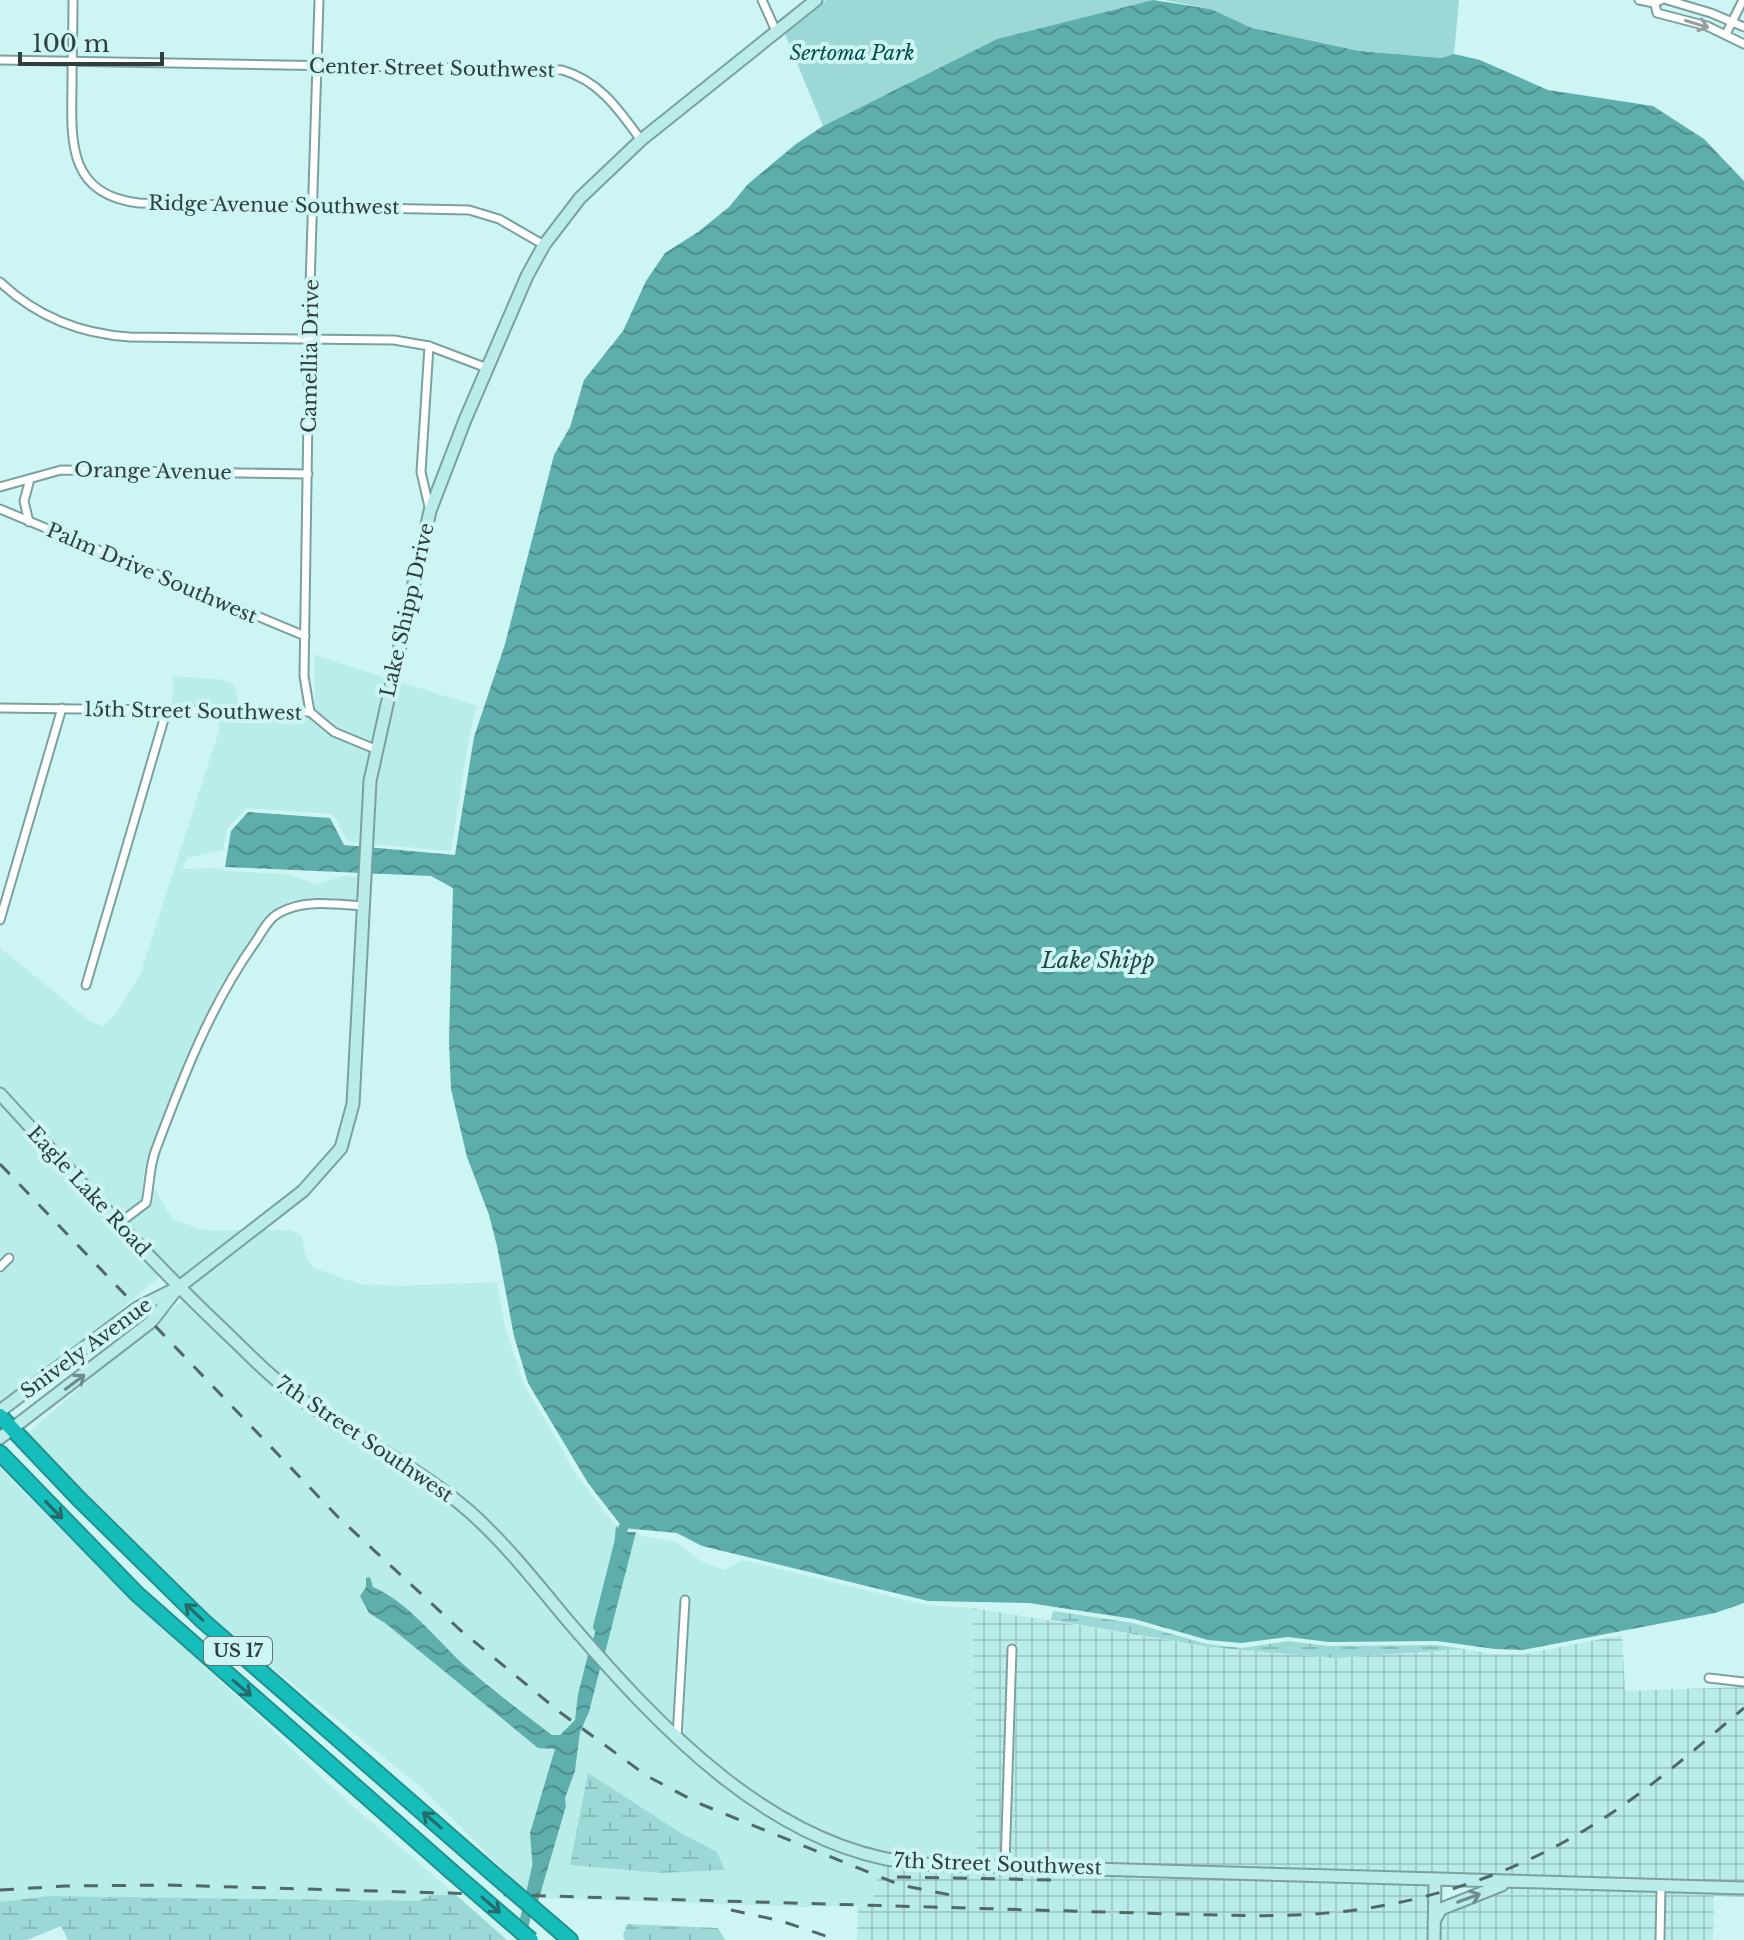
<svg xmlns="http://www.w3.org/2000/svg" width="1744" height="1940" viewBox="0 0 1744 1940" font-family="'Libre Baskerville',serif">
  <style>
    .built { fill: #b9edea; fill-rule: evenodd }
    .industrial { fill: url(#industrial-grid) }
    .wetland { fill: url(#wetland-marsh) }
    .green { fill: #9cd9d6 }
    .water { fill: url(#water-waves) }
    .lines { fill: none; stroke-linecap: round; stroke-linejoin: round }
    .canal { stroke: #5eaeab; stroke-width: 10 }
    .street-casing { stroke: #7aa1a0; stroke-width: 11 }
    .secondary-casing { stroke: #7aa1a0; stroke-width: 15 }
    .highway-casing { stroke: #1f928f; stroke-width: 18 }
    .street { stroke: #fff; stroke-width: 7 }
    .secondary { stroke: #b9eceb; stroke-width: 11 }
    .highway { stroke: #16bebb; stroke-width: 14 }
    .rail { stroke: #526867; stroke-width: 3; stroke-dasharray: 14 14; stroke-linecap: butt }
    .highway-bridge-casing { stroke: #1f928f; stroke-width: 18; stroke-linecap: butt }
    .highway-bridge { stroke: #16bebb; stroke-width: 14 }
    .oneway { stroke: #979f9e }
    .oneway2 { stroke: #6d8d8c }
    .oneway3 { stroke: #266b6a }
    .labels { text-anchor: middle; stroke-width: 8; stroke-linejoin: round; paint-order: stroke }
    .shield { fill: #ccf5f3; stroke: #5e7674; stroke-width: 2 }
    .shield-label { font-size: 18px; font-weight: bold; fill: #2f3f3e }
    .park-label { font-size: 20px; font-style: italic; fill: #004d4c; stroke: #ccf5f3 }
    .street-label { font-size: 20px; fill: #2f3f3e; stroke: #ccf5f3 }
    .water-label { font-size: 22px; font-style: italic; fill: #214746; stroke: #ccf5f3 }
  </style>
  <defs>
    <pattern id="industrial-grid" width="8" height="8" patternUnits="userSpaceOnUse" patternTransform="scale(2)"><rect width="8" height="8" fill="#b9edea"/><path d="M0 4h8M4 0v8" fill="none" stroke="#9fccca"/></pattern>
    <pattern id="wetland-marsh" width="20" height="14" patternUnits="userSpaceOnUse" patternTransform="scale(2)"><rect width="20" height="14" fill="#9cd9d6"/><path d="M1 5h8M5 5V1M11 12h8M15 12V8" fill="none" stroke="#87bbb9"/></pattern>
    <pattern id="water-waves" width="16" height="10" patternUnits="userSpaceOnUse" patternTransform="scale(2)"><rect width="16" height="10" fill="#5eaeab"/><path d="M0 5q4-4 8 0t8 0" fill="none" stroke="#4e8f8d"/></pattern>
  </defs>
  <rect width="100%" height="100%" fill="#ccf5f3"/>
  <g class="built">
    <polygon points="314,655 386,678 371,742 337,728 315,709"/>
    <polygon points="173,676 222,680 234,685 239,705 172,704"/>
    <polygon points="396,681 477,706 469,737 451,851 371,844 375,781"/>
    <polygon points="214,714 308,717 331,736 369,752 360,843 347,841 337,821 331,814 247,808 227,829 223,850 187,858 182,869 221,868 225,871 286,874 317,884 343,876 358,877 357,901 325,899 292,901 277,908 262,922 222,982 197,1033 151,1146 143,1176 141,1200 119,1217 0,1086 0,948 90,1021 103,1026 116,1013 140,975 220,728"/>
    <polygon points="0,1102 160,1276 82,1343 0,1404 0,1275 17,1258 9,1251 0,1260"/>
    <polygon points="154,1188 172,1219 204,1230 244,1230 179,1280 126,1224 149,1207"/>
    <polygon points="261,1230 291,1230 302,1236 305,1254 314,1268 359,1284 396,1286 497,1282 505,1327 524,1385 565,1454 574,1472 616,1526 614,1562 604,1609 598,1619 593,1639 537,1576 434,1478 295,1389 187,1287"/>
    <polygon points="184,1299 244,1357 462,1512 503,1552 589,1651 578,1694 575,1720 560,1735 552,1735 462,1663 418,1622 372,1587 372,1581 363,1590 369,1613 385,1623 538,1748 555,1748 530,1833 534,1883 530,1897 421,1787 193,1604 25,1435"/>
    <polygon points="0,1468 67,1536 348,1802 456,1895 431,1895 418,1901 48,1896 0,1902"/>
    <polygon points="636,1532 642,1536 676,1542 702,1562 724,1570 743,1560 926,1605 973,1608 977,1859 883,1854 837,1840 778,1809 737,1780 683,1735 690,1596 680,1596 673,1725 643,1697 605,1653"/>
    <path d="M601 1665 672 1741 771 1817 832 1849 881 1864 872 1905 806 1907 539 1898 566 1806 565 1799 575 1771 580 1732 589 1712ZM681 1833 717 1852 725 1870 660 1873 570 1865Z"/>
  </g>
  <g class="industrial">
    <polygon points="973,1608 1210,1647 1335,1658 1464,1649 1494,1654 1524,1654 1622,1635 1625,1691 1744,1687 1744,1883 1011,1861 1018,1645 1008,1644 1000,1861 923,1859 883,1854 977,1858"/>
    <polygon points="881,1864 923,1868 1430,1884 1429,1940 857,1940 858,1906 872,1905"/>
    <polygon points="1510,1887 1655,1892 1655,1940 1440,1940 1440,1922 1445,1913"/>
    <polygon points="1666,1892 1744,1893 1744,1897 1714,1896 1713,1940 1666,1940"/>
  </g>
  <g class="wetland">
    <polygon points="1053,1611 1133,1623 1207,1644 1241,1648 1288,1641 1329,1646 1437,1645 1464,1649 1335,1658 1210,1647 1051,1620"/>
    <polygon points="588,1773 681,1833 717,1852 725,1870 660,1873 570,1865"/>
    <polygon points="431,1895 456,1895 507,1940 68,1940 61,1926 27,1940 0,1940 0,1902 48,1896 418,1901"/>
    <polygon points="627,1924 718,1928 725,1940 625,1940 623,1936"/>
  </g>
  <g class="green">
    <polygon points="826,0 1153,0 997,39 823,126 785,34"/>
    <polygon points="1164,0 1459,0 1454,54 1441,58 1359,51 1252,28 1211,9"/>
  </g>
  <g class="water">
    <polygon points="1153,0 1211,9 1252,28 1359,51 1441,58 1454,54 1480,60 1548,90 1653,106 1704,139 1744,181 1744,1603 1715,1613 1523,1650 1495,1649 1437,1641 1329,1642 1288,1637 1241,1643 1208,1640 1134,1619 1029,1603 928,1601 702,1546 677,1533 623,1528 588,1483 528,1383 514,1336 497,1246 489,1215 467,1157 451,1089 449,1042 453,888 431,876 225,867 231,831 248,812 330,818 344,845 455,855 474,737 505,644 554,455 570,427 584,380 623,331 646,281 665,253 698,232 729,207 748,184 796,144 823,126 997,39"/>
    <path d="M616 1526 622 1532H636L605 1653 593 1639C596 1628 600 1620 604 1609 615 1584 613 1553 616 1526Z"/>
    <path d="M370 1577 373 1587C408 1602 435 1638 463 1664 491 1689 522 1712 552 1735H560L575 1720 578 1694 589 1651 601 1665 589 1712 580 1732 575 1771 565 1798 566 1806 537 1905 530 1898 534 1883 530 1833 555 1749 538 1748 385 1623 369 1613 360 1596 366 1587V1578Z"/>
  </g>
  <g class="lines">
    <g class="canal">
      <polyline points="598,1627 623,1528"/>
      <polyline points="521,1937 537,1867"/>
    </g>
    <g class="street-casing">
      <g id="street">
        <path d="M73 0C73 29 72 58 72 86 71 142 68 195 139 203L469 210 499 219 544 245"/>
        <polyline points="762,0 776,31"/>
        <polyline points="1639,0 1654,3 1661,0"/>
        <polyline points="1654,0 1657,13 1707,26 1744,44"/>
        <polyline points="1667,0 1711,13 1744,27"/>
        <polyline points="1726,34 1743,0"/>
        <path d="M0 60 562 70C600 81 619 110 641 140"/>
        <path d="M0 282C36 316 81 334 130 337L394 340 429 346 487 368"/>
        <polyline points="429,346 421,472 430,511"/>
        <polyline points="0,487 61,470 308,474"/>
        <polyline points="0,509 305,636"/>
        <polyline points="29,522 24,501 30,479"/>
        <polyline points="0,708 310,712 334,732 375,749"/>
        <polyline points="310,712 304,676 310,286 319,0"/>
        <polyline points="0,920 62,708"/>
        <polyline points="86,985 167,709"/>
        <path d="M118 1224 146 1203C150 1185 149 1167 156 1149 183 1077 211 1004 256 941 262 932 268 919 279 913 304 899 333 904 362 906"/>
        <polyline points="0,1267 9,1258"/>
        <polyline points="1709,1678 1744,1682"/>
        <polyline points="677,1737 685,1600"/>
        <polyline points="1005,1866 1012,1649"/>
        <polyline points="1660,1940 1661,1887"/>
      </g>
    </g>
    <g class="secondary-casing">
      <g id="secondary">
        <path d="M0 1094C71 1171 139 1249 215 1322 240 1345 264 1372 291 1392 349 1435 415 1464 470 1512 506 1544 537 1584 568 1621 658 1726 776 1854 923 1864L1744 1888"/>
        <polyline points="0,1411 137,1308 179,1287 303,1191 341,1148 353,1104 370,781 430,511 465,420 527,276 544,245 580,198 641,140 816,0"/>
        <polyline points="0,1438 151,1322 176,1290"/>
        <polyline points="1434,1921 1441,1909 1502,1885"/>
        <polyline points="1434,1940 1435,1879"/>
      </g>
    </g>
    <g class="highway-casing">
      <g id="highway">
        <polyline points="0,1416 79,1499 203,1621 491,1872"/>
        <polyline points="0,1453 137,1594 451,1871"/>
        <polyline points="555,1927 570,1940"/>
      </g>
    </g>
    <use href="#street" class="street"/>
    <use href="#secondary" class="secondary"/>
    <use href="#highway" class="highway"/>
    <g class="rail">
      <polyline points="0,1164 338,1517 459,1629 561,1713 647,1776 698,1803 900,1885 961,1897"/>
      <polyline points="897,1877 1056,1880"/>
      <path d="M0 1890 66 1886 167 1885 1173 1914C1228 1915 1283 1918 1338 1912 1425 1903 1510 1875 1585 1830 1642 1796 1693 1751 1744 1708"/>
      <polyline points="731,1910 781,1921 838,1940"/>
    </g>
    <g class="highway-bridge-casing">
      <g id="highway-bridge">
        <polyline points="451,1871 531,1940"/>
        <polyline points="491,1872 555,1927"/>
      </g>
    </g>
    <use href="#highway-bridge" class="highway-bridge"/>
  </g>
  <defs><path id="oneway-shaft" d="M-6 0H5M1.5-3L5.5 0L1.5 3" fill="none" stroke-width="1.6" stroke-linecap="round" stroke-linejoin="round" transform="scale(2)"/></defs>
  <use class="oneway" href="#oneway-shaft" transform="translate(1697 24) rotate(17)"/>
  <g class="oneway2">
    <use href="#oneway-shaft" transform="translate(75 1382) rotate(-37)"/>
    <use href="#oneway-shaft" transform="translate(1469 1898) rotate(-20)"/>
  </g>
  <g class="oneway3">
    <use href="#oneway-shaft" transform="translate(54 1510) rotate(46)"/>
    <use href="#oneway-shaft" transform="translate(194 1612) rotate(-137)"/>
    <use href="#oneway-shaft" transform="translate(242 1688) rotate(41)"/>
    <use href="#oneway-shaft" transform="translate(432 1820) rotate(-139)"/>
    <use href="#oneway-shaft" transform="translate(491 1905) rotate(41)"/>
  </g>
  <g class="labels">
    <rect class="shield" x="204" y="1637" width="68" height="28" rx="6"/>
    <g class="shield-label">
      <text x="238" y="1657">US 17</text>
    </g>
    <g class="park-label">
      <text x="852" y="60">Sertoma Park</text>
    </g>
    <g class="street-label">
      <text transform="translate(432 68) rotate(1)" y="7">Center Street Southwest</text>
      <text transform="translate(274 205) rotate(1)" y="7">Ridge Avenue Southwest</text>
      <text transform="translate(310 356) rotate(-89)" y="7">Camellia Drive</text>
      <text transform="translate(153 471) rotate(1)" y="7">Orange Avenue</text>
      <text transform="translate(152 573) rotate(23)" y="7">Palm Drive Southwest</text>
      <text transform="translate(407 610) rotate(-77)" y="7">Lake Shipp Drive</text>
      <text transform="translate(193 711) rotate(1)" y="7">15th Street Southwest</text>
      <text transform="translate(89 1191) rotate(47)" y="7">Eagle Lake Road</text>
      <text transform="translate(86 1348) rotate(-36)" y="7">Snively Avenue</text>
      <text transform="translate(365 1439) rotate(34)" y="7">7th Street Southwest</text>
      <text transform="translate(998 1864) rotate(2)" y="7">7th Street Southwest</text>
    </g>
    <g class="water-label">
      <text x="1098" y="968">Lake Shipp</text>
    </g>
  </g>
  <path d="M20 52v12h142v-12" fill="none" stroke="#2f3f3e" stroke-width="4"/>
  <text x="32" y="52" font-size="24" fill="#2f3f3e" stroke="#ccf5f3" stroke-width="6" paint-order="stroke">100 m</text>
</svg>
